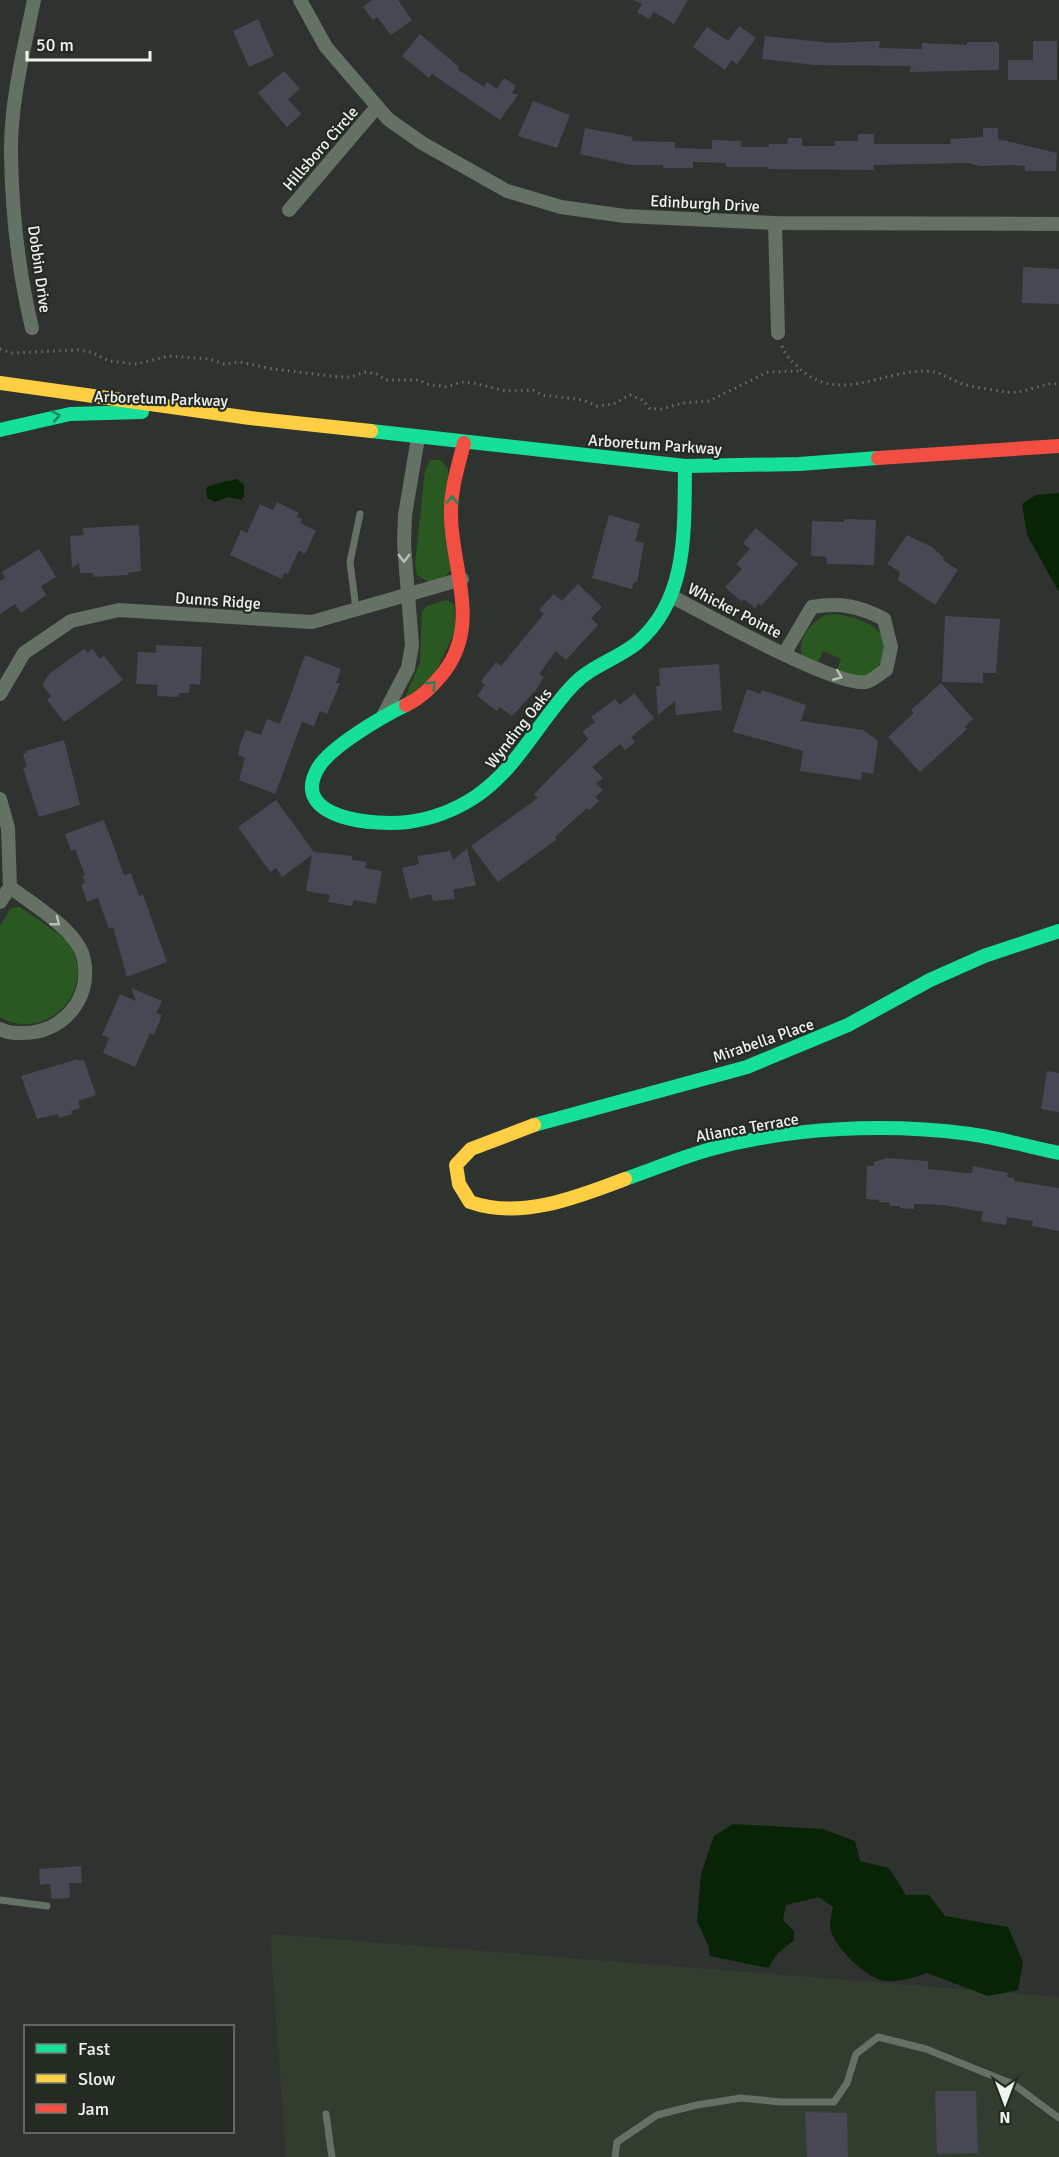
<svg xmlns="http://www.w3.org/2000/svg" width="1059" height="2157" viewBox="0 0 1059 2157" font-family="Signika,sans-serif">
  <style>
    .built { fill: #323d30 }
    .green { fill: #2a5821 }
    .water { fill: #082305 }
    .building { fill: #474854 }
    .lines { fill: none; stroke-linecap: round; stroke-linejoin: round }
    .path { stroke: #666e66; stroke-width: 3; stroke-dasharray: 1.5 4.5; stroke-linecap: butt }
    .lane { stroke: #657164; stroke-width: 7 }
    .street { stroke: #657164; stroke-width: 14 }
    .fast { stroke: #16e098; stroke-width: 14 }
    .slow { stroke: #ffcf43; stroke-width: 14 }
    .jam { stroke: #f24e42; stroke-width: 14 }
    .oneway { stroke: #1d865e }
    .oneway2 { stroke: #b8c0b7 }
    .labels { text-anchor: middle; stroke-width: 4.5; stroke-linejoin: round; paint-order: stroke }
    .street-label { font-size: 16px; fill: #eff4ee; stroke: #242b23 }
  </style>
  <rect width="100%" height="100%" fill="#2f332f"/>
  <polygon class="built" points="270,1934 1059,1997 1059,2157 286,2157"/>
  <g class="green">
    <polygon points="430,460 441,460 448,469 451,571 441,579 429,582 417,575 415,564 425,471"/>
    <polygon points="446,600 454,604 456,629 435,674 404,700 420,663 422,612 427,606"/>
    <path d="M830 614C843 614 865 620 875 628 891 641 885 671 864 676 856 678 844 673 836 672L841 659 823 651 817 664 802 656C796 639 814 617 830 614Z"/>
    <path d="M19 907C29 913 62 935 68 943 100 989 46 1044 0 1017V926L11 908Z"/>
  </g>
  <g class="water">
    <path d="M237 479 244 485V497L241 500 229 497 215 502 207 498 206 488C209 485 231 480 237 479Z"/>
    <polygon points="1059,493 1059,592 1027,535 1022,504 1036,495"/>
    <path d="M733 1824 823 1829 855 1841 860 1861 889 1868 906 1895H929L945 1916 1008 1927 1023 1962 1018 1990 988 1996 927 1973C913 1978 900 1982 885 1981 867 1979 831 1945 830 1926 830 1920 832 1913 833 1907L819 1897 786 1905 783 1920 794 1931V1940L778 1953 768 1968 710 1956 708 1945 697 1921 701 1874 714 1836Z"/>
  </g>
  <g class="building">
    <polygon points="372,0 398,0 412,20 391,35 377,17 373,20 363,7"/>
    <polygon points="634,0 688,0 674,24 654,12 649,19 637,12 642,4"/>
    <polygon points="258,19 274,56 249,67 233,31"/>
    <polygon points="739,26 756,38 737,64 732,60 725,70 693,47 707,27 728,41"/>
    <polygon points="420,34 459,67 457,69 484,87 487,82 497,89 504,78 516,86 512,93 518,95 500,120 432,74 429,78 402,56"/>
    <polygon points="765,36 830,43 880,41 879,48 922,49 922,43 967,45 967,42 996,42 999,44 999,70 910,72 911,66 815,65 762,59"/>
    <polygon points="1033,41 1057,41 1057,80 1008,80 1008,60 1033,60"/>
    <polygon points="284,71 300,89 288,99 301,114 287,127 258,93"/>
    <polygon points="533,101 570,115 557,148 518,136"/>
    <polygon points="585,128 633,137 632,141 675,142 675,148 712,149 712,140 741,141 741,147 769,147 769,144 787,144 788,138 802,138 802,146 835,146 835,141 858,141 858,134 874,134 874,144 951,144 950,139 983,137 983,128 998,128 998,139 1057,153 1056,171 1025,171 1025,166 1014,165 980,166 968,163 874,165 874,170 768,169 768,167 726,167 726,163 693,162 693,168 663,168 663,165 630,165 580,154"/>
    <polygon points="1023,267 1059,269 1059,304 1022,303"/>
    <polygon points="277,502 299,513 297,517 302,519 300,523 316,531 305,554 299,550 288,574 284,573 282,579 230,555 241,530 247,533 260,504 273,510"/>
    <polygon points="609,515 640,524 635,541 644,543 637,582 634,582 632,589 592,578"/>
    <polygon points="844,519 876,520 874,565 827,564 826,557 811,556 812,521 844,522"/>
    <polygon points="139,525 141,571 128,573 129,575 93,577 93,573 80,573 79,563 72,568 70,536 84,535 83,528"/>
    <polygon points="756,528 798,564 761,606 759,603 755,608 744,599 742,602 725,587 742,569 736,564 750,549 743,543"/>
    <polygon points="907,535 932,547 944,558 943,560 958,570 935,605 898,580 900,572 887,564"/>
    <polygon points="39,549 56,577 41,586 46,595 21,613 15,604 0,614 0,581 5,578 2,572"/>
    <polygon points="578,584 602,607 591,618 598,625 566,660 556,651 539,674 544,677 535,691 512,716 500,707 497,711 477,696 485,685 481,681 496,662 501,666 544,614 539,610 554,594 562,601"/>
    <polygon points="945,616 1000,619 996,673 983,673 983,683 942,682"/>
    <polygon points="156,645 202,647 200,685 190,684 189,693 179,693 179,697 157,696 158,685 136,684 138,652 156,653"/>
    <polygon points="84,649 87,653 92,649 100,659 104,656 123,680 64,722 47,700 51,696 42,685 50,673"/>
    <polygon points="305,655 341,669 336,683 340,683 327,714 320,711 314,726 302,722 275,794 239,780 245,758 238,755 240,744 246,730 261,735 267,719 280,724"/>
    <polygon points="719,664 722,710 676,715 675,701 658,715 656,686 660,686 659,668"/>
    <polygon points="941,683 973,719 964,727 967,729 920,772 888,737 914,713 911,710"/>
    <polygon points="747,689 760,694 762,690 806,705 801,721 863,730 878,741 873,774 862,772 861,780 800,771 803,751 733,732"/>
    <polygon points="634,693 654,718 631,737 635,742 625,750 620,744 592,767 603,778 596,783 603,790 595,797 599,801 589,810 587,808 555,837 557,839 498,882 471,846 538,798 534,794 588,739 582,732 595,722 591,717 615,699 620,705"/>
    <polygon points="64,740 80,805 39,817 23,768 27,767 23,754 27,753 26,751"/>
    <polygon points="276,800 314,852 352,856 352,860 367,862 365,868 382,871 376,904 354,900 352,906 328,902 330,895 306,891 312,855 282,877 276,868 270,872 238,827"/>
    <polygon points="104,820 124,875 131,873 139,896 143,895 167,962 127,977 113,927 109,929 98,898 87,902 81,885 85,883 82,876 85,875 75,849 71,851 65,834"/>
    <polygon points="467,849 476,885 453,890 455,899 433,901 431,894 410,899 402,868 419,864 417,856 450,851 453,860"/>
    <polygon points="131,988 162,1001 156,1013 162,1015 154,1035 150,1033 135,1067 103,1053 109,1038 102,1035 120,994 136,1001"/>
    <polygon points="78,1059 79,1061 84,1060 96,1095 78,1101 80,1108 71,1111 72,1114 59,1118 58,1114 37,1119 21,1076"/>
    <polygon points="1047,1071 1059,1073 1059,1112 1041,1109"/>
    <polygon points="887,1158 928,1161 928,1169 966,1173 972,1173 973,1166 1008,1173 1007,1177 1014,1178 1014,1181 1059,1188 1059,1231 1032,1226 1033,1221 1007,1217 1006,1225 981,1221 983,1212 944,1205 914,1204 914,1209 900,1208 900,1206 890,1206 890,1203 879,1202 879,1200 866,1199 867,1166 874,1166 874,1162"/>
    <polygon points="81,1866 82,1883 69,1883 70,1898 52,1899 50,1884 40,1885 39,1869"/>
    <polygon points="935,2091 976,2091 978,2153 937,2154"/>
    <polygon points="805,2112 847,2113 848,2157 807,2157"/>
  </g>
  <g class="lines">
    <g class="path">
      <path d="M782 346C785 355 791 361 798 367 837 405 880 371 925 371 939 371 948 378 960 383 974 388 991 389 1005 392 1025 395 1040 382 1059 384"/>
      <polyline points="0,349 11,353 78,350 91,352 109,361 136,364 169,356 210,359 224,364 240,362 273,369 339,377 352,377 364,372 378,374 385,380 419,380 426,384 447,387 461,382 473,383 506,391 533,390 542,395 583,400 597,406 613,404 630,395 643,400 650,409 662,409 682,403 709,401 768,372 802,371"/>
    </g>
    <g class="lane">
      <polyline points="356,609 350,562 360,514"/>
      <polyline points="0,1900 47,1906"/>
      <polyline points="326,2114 332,2157"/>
      <polyline points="615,2157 617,2142 657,2115 697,2105 741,2098 781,2102 834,2102 847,2083 856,2054 878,2037 926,2049 1013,2084 1059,2118"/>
    </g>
    <g class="street">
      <polyline points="300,0 326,47 388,119 422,143 507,191 561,207 625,216 775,223 1059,224"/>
      <polyline points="289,210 376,108"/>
      <polyline points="775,223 778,333"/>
      <path d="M32 328C19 274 12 211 11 155 10 103 24 50 34 0"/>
      <path d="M671 596C703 613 838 688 866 682 872 681 880 673 886 670L891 647 884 619C859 606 839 602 812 607L784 654"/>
      <polyline points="0,694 24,653 71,621 119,610 312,622 462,579"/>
      <polyline points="383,716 408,668 412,645 404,544 405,515 418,438"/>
      <polyline points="0,799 8,828 10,887 0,902"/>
      <path d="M0 1029C8 1033 13 1033 22 1033 61 1034 92 1000 84 960 79 931 32 904 10 887"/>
    </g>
    <g class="fast">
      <polyline points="0,430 70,414 142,412"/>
      <polyline points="371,431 685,466 799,464 878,458"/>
      <path d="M406 705C383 716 330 747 318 768 288 820 378 826 408 822 431 819 455 810 475 797 518 768 538 722 573 685 591 666 617 659 637 643 689 599 684 528 685 466"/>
      <polyline points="534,1125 747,1067 848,1025 930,980 984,956 1059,931"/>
      <path d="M625 1179C654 1169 682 1157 711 1149 794 1127 885 1123 970 1134 1000 1138 1029 1147 1059 1153"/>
    </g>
    <g class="slow">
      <polyline points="0,383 250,418 371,431"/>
      <path d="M534 1125 471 1149 456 1165 459 1184 470 1202C520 1220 578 1197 625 1179"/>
    </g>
    <g class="jam">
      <polyline points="878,458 1059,446"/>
      <path d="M406 705C421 698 433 686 444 672 481 623 452 570 451 516 450 491 458 467 464 443"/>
    </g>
  </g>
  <defs><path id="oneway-chevron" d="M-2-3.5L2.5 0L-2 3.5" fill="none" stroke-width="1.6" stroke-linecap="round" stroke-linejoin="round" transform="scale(1.5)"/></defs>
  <g class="oneway">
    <use href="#oneway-chevron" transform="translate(56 416) rotate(-9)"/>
    <use href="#oneway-chevron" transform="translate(452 500) rotate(-87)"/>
    <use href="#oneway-chevron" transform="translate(432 685) rotate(-46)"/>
  </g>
  <g class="oneway2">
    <use href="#oneway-chevron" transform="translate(404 558) rotate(90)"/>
    <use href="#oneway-chevron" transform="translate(838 676) rotate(22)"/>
    <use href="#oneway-chevron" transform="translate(56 922) rotate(38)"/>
  </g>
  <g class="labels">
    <g class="street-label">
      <text transform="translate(320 148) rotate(-49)" y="6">Hillsboro Circle</text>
      <text transform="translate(705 203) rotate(3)" y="6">Edinburgh Drive</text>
      <text transform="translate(40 269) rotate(82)" y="6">Dobbin Drive</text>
      <text transform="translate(161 398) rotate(2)" y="6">Arboretum Parkway</text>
      <text transform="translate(655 444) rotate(4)" y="6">Arboretum Parkway</text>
      <text transform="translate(218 600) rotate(4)" y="6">Dunns Ridge</text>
      <text transform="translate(735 610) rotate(27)" y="6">Whicker Pointe</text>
      <text transform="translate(518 728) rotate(-52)" y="6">Wynding Oaks</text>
      <text transform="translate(763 1040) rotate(-19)" y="6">Mirabella Place</text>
      <text transform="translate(747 1127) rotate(-10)" y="6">Alianca Terrace</text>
    </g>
  </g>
  <rect x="24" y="2025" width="210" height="108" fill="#242b23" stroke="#757b74" stroke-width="1.5"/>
  <rect x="36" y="2044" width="30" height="9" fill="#16e098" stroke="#757b74" stroke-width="1.5"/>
  <text x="78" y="2055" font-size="18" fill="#eff4ee">Fast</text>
  <rect x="36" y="2074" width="30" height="9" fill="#ffcf43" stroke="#757b74" stroke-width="1.5"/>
  <text x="78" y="2085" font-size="18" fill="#eff4ee">Slow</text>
  <rect x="36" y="2104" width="30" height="9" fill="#f24e42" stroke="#757b74" stroke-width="1.5"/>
  <text x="78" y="2115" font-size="18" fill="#eff4ee">Jam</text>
  <g transform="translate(1005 2103) rotate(180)" stroke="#242b23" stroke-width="4.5" paint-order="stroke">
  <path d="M0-4.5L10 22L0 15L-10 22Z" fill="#eff4ee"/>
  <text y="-9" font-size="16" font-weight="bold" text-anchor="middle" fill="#eff4ee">N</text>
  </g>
  <path d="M27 51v9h123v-9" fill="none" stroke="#eff4ee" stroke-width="3"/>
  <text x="36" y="51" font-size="18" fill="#eff4ee" stroke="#242b23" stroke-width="4.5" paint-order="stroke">50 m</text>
</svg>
